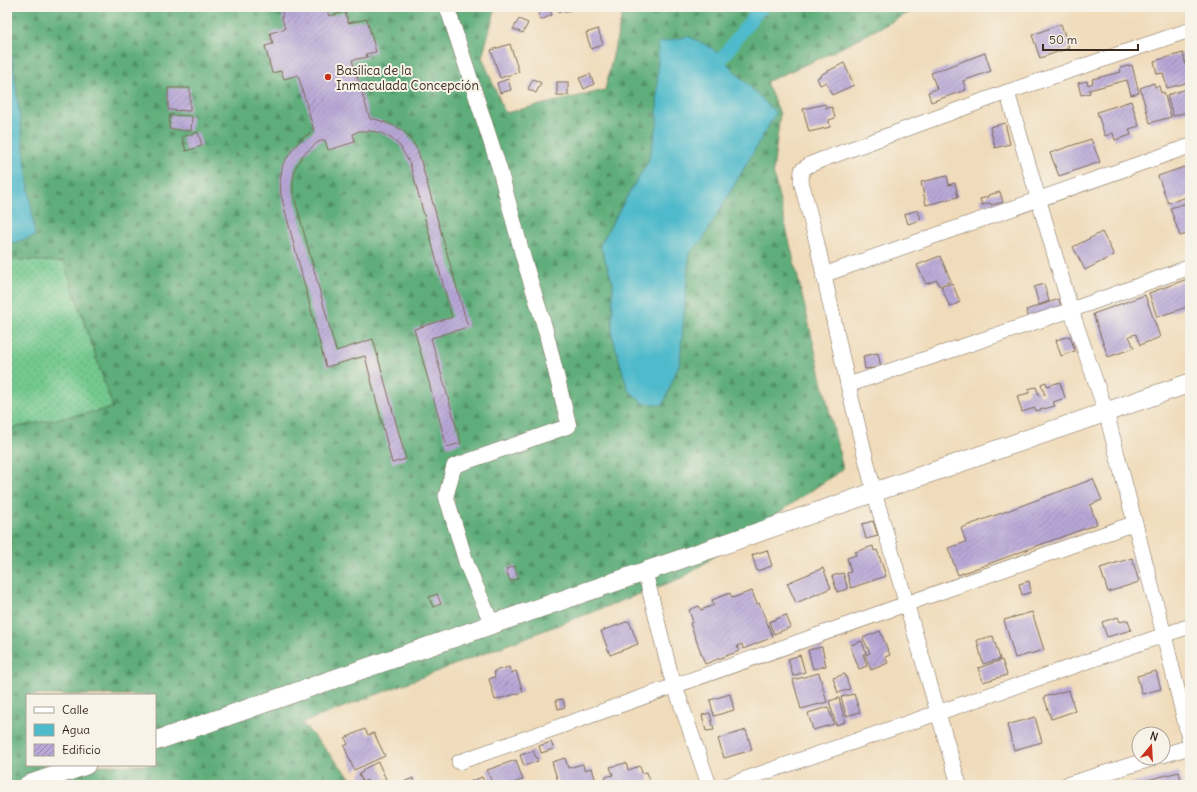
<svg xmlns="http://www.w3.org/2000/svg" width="1197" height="792" viewBox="0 0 1197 792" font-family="Delius,sans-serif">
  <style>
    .grass { fill: url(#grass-dots); stroke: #577a56 }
    .forest { fill: url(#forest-firs); stroke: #4c6c4c; fill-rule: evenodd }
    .water { fill: #4fbacb; stroke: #457274 }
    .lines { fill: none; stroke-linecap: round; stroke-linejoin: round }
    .canal { stroke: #4fbacb; stroke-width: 13 }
    .building { fill: url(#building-hatch) }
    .minor-casing { stroke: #7a6855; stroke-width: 16 }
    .tertiary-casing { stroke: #7a6855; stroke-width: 20 }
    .minor { stroke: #fff; stroke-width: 15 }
    .tertiary { stroke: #fff; stroke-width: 19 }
    .poi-dot { fill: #c8321e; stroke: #f7f3e8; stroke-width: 1.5 }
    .labels { text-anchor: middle; stroke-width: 4; stroke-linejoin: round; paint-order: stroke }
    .poi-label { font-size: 13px; fill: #3b2a1e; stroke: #f7f3e8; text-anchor: start }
  </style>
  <defs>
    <pattern id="grass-dots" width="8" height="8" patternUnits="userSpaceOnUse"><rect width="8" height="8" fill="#73c98f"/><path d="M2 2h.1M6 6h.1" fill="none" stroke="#60a374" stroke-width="1.8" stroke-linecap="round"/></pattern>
    <pattern id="forest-firs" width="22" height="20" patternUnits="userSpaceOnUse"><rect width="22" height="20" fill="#5ead7a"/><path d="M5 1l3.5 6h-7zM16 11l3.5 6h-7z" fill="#4f8d63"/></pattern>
    <pattern id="building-hatch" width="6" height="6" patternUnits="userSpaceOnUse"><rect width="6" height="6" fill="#b8a7d7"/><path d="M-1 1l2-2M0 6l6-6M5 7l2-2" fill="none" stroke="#9788ae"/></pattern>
  </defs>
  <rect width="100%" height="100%" fill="#f7f3e8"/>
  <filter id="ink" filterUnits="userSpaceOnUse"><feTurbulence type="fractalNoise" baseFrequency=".025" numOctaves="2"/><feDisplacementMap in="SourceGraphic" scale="8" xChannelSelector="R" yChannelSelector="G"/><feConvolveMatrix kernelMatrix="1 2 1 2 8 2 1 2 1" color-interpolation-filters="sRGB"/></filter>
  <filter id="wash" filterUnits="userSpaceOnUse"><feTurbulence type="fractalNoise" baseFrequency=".012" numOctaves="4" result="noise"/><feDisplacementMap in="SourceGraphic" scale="16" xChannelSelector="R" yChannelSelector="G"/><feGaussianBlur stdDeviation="0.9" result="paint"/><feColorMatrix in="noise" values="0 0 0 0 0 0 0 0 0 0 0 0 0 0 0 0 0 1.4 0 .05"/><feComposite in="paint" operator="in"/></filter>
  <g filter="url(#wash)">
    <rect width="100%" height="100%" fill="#f0dbba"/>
    <polygon class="grass" points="7,259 64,262 113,408 7,429"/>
    <path class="forest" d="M7 7H496L482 57 505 113 605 90 624 7H920L827 55 766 82 780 114 773 172 843 469 684 577 302 723 357 785H7V429L113 408 64 262 7 259ZM27 695H155V765H27Z"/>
    <g class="water">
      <polygon points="688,36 712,48 776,113 703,239 689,254 680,362 663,405 643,403 628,390 612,335 613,283 600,245 629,193 648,162 657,126 658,43"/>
      <polygon points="7,39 11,49 35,236 7,245"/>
    </g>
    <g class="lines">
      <polyline class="canal" points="722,58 757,12 763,7"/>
    </g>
    <g id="blocks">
      <g class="building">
        <polygon points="283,7 326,7 329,16 345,12 348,23 367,19 376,52 365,54 368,57 352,60 370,119 375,119 384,122 395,126 405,132 412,141 418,151 468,327 431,338 461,443 447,447 414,329 452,317 410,164 400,146 391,138 381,133 370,131 359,131 353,134 355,142 328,150 325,140 318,142 303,155 295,168 293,181 293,192 336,351 373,339 406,459 392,463 365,356 326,367 281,195 280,181 283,164 293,149 302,138 314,131 298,75 284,79 281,71 272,73 265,46 273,44 270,33 285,29 282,18"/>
        <polygon points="539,7 548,7 552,15 541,20 536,9"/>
        <polygon points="558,7 570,7 571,10 559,12"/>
        <polygon points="519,19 528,23 523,33 513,29"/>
        <polygon points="1061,24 1069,48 1040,58 1032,35"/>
        <polygon points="598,29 603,45 591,49 586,33"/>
        <polygon points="510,44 519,72 500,78 491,50"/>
        <polygon points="985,53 991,71 963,81 966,90 931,102 928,92 937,89 931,73"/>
        <polygon points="1183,53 1190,82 1167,88 1163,73 1157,74 1154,61"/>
        <polygon points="844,63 854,85 832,95 826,82 820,85 817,78 822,75 822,74"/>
        <polygon points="1132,65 1139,93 1131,95 1127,80 1089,90 1090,93 1081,95 1078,83 1087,81 1088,85 1093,83 1092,79 1121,72 1120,68"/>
        <polygon points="590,74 594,84 584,89 579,78"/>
        <polygon points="508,79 511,90 500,93 497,83"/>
        <polygon points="533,79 541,83 536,93 528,89"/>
        <rect x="557" y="82" width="11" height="13"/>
        <polygon points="1154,83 1155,87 1159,86 1161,93 1164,92 1171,117 1150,123 1140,88"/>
        <polygon points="168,88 190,88 190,111 168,110"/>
        <polygon points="1190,88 1190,111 1173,116 1167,95"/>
        <polygon points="1131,101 1139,126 1129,129 1131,135 1115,140 1113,133 1105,136 1097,112"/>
        <polygon points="825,104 826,108 832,107 835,118 829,120 830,127 809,132 803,109"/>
        <polygon points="170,115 192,116 191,131 169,129"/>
        <polygon points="1005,123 1010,144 995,148 990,127"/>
        <polygon points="198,132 202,146 186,151 182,137"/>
        <polygon points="1091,139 1100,162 1059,176 1050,153"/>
        <polygon points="1190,165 1190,196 1168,203 1158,176"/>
        <polygon points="947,176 949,185 955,183 958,197 926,205 921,182"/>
        <polygon points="1000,192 1003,202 991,205 990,203 982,205 980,199 988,197 988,195"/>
        <polygon points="1190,202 1190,233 1180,236 1170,208"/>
        <polygon points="918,210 921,220 908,224 905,214"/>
        <polygon points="1102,232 1114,255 1085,270 1073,247"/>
        <polygon points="940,256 951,281 939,286 937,280 926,284 917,265"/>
        <polygon points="1190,278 1190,306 1157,317 1149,293"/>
        <polygon points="952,283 960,302 950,307 941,287"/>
        <polygon points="1044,284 1049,301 1039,305 1034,287"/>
        <polygon points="1145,295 1160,337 1140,345 1136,334 1129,336 1134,348 1108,357 1093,314"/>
        <polygon points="1059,299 1063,311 1030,322 1026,310"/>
        <polygon points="1070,336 1075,351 1061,356 1056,340"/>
        <polygon points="878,353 881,367 865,369 863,356"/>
        <polygon points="1046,382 1047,386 1060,382 1065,398 1053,402 1055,406 1036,411 1035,408 1022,412 1017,396 1029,393 1028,389 1036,387 1039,396 1045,395 1041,384"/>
        <polygon points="1093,479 1102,500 1090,505 1097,524 958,575 948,548 966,542 961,528"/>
        <polygon points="873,521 878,536 866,539 862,524"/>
        <polygon points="873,546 874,551 877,550 886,576 851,588 847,573 851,572 847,558 856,555 855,552"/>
        <polygon points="767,550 772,566 757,571 752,555"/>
        <polygon points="1132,558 1139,582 1108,592 1100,568"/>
        <polygon points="515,566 518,579 510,581 506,569"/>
        <polygon points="823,568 831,588 796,603 787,583"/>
        <polygon points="843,573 848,589 837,592 832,576"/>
        <polygon points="1029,581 1031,592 1022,595 1019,584"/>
        <polygon points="752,591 757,604 759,603 773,637 743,649 742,644 737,646 739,651 705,664 690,623 693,622 689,610 699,606 701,610 714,605 712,600 730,593 732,598"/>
        <polygon points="437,594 441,604 433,607 429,597"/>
        <polygon points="1032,612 1044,650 1015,658 1004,620"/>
        <polygon points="786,615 791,627 774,634 769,622"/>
        <polygon points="1118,617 1120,622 1128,620 1131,630 1107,637 1102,622"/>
        <polygon points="629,621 638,644 610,655 601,631"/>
        <polygon points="880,631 890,655 885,657 888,663 871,670 865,655 870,653 863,638"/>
        <polygon points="993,636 1000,659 983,664 977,640"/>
        <polygon points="862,641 866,653 863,654 867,666 859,669 850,645"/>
        <polygon points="822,647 826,666 813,669 808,650"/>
        <polygon points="800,655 805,672 793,676 788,659"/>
        <polygon points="1002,660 1007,675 983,682 978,668"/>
        <polygon points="509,667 511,673 516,671 523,692 495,700 489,679 495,677 494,671"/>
        <polygon points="1156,671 1161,689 1142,694 1137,676"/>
        <polygon points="819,673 827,702 801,709 793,680"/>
        <polygon points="845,674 850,689 838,693 833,678"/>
        <polygon points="1069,690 1075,711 1051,719 1044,697"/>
        <polygon points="730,694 734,710 714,716 710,700"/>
        <polygon points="854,694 860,712 846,716 841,697"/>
        <polygon points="839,698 845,722 836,725 829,701"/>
        <polygon points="563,699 565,707 558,709 556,700"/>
        <polygon points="828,707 834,724 813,730 808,713"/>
        <polygon points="710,713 714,730 706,731 702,715"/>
        <polygon points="1035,717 1042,742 1014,750 1007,725"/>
        <polygon points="365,729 368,735 374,733 385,756 354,770 344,746 348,744 345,738"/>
        <polygon points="746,730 752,750 724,758 718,739"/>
        <polygon points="551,742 554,749 541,753 539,746"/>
        <polygon points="533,751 538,761 524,766 520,755"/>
        <polygon points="565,758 568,768 583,764 584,770 592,768 597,785 559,785 552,762"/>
        <polygon points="516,760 523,780 507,785 493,785 487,770"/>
        <polygon points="378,762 386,779 373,785 369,785 367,780 363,782 359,774 363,772 362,770"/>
        <polygon points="626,763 628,770 640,766 642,773 647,772 650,783 642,785 608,785 605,777 613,775 610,767"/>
        <polygon points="1179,772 1182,785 1131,785 1131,784"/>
        <polygon points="482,777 485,785 468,785 467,783"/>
        <polygon points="413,778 415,785 401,785 401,783"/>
      </g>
    </g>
  </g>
  <g filter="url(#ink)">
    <use href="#blocks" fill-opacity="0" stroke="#7a6855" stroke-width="1"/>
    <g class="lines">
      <g class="minor-casing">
        <g id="minor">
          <polyline points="447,7 499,167 524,260 545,328 569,426 454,466 446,496 467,565 491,622 502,618"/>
          <polyline points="1007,92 1071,310 1106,412 1164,635 1190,742"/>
          <polyline points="823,275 1190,146"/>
          <polyline points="848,385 1071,310 1190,267"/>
          <polyline points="645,572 670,672 709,785"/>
          <polyline points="1163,755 1190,747"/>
          <polyline points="459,762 1135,523"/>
          <polyline points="728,785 1190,626"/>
          <polyline points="959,785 874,492 848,385 816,239 801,181 802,170 809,165 821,160 1007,92 1190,30"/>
          <polyline points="1066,785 1154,758"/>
        </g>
      </g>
      <g class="tertiary-casing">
        <g id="tertiary">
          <polyline points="155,741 1190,383"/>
          <polyline points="28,785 86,765"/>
        </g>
      </g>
      <use href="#minor" class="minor"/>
      <use href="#tertiary" class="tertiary"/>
    </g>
  </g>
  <circle class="poi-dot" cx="328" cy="77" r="4"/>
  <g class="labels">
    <g class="poi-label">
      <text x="336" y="75">Basílica de la<tspan x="336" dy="15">Inmaculada Concepción</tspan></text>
    </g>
  </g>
  <rect width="1197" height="792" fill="none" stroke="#f7f3e8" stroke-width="24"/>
  <rect x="26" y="694" width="130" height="72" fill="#f7f3e8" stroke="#aca397"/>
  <rect x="34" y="707" width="20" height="6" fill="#ffffff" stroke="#aca397"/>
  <text x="62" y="714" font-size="12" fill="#3b2a1e">Calle</text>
  <rect x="34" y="724" width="20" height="12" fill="#4fbacb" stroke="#aca397"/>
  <text x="62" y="734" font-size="12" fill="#3b2a1e">Agua</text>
  <rect x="34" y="744" width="20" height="12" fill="url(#building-hatch)" stroke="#aca397"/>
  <text x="62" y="754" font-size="12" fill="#3b2a1e">Edificio</text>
  <g transform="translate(1151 746) rotate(18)"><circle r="19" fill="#f7f3e8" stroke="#aca397"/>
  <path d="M0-3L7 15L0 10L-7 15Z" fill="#c8321e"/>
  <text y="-6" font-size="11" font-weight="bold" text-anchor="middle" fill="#3b2a1e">N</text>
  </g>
  <path d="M1043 44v6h95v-6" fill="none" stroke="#3b2a1e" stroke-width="2"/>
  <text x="1049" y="44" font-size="12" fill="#3b2a1e" stroke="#f7f3e8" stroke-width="3" paint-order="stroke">50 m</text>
</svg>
